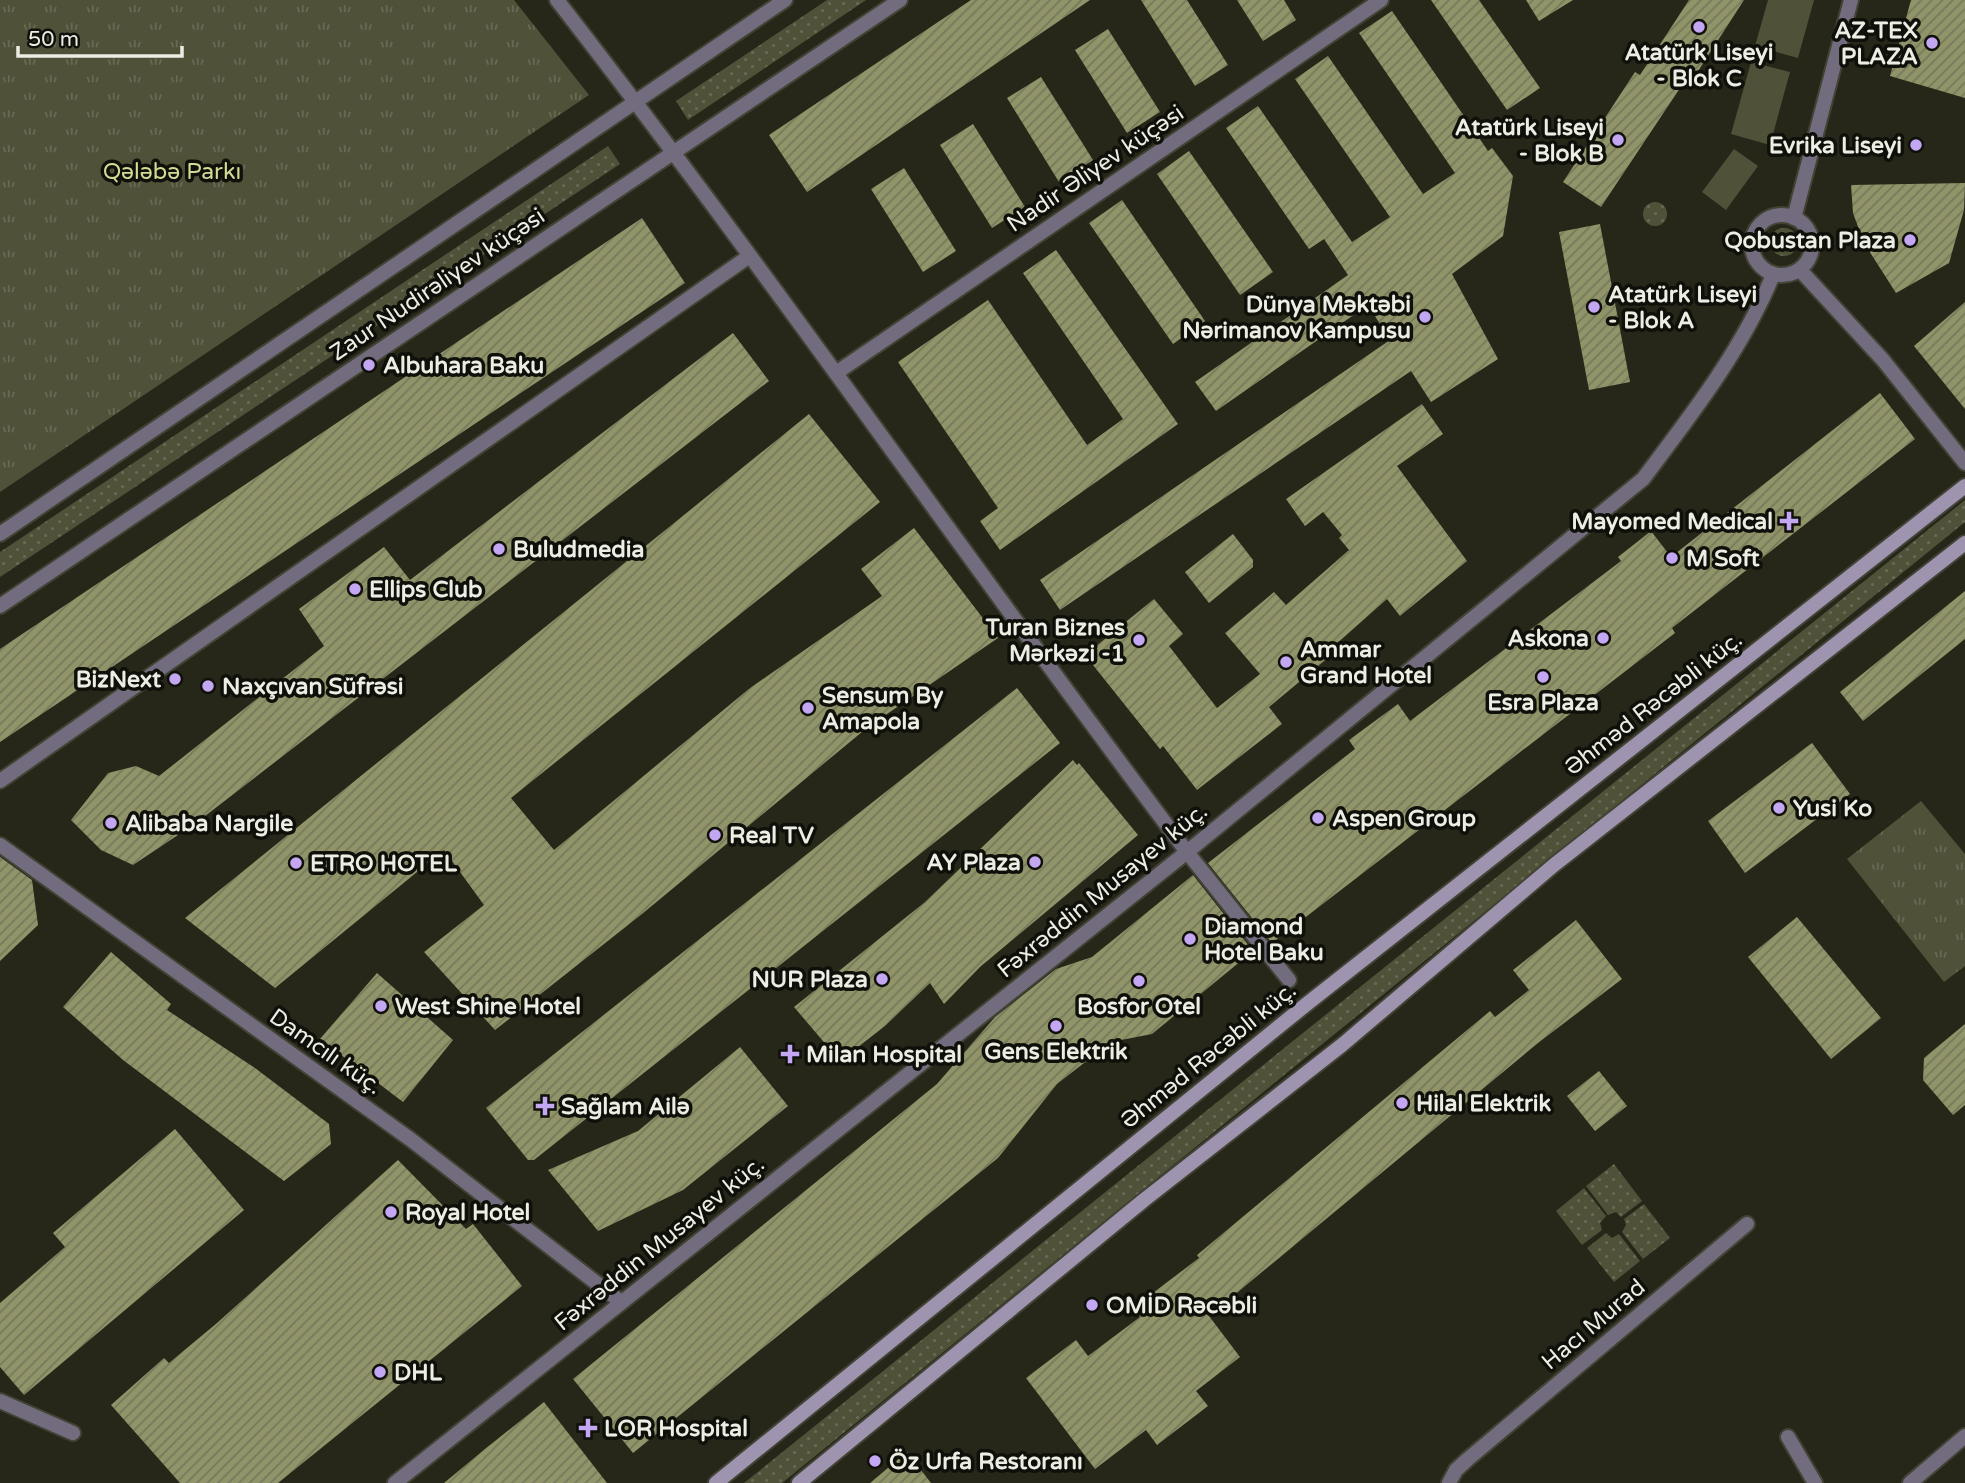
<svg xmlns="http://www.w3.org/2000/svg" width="1965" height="1483" viewBox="0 0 1965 1483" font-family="'Varela Round',sans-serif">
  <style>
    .grass { fill: url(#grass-dots) }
    .park { fill: url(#park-tufts) }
    .pitch { fill: #4f5138 }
    .building { fill: url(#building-hatch) }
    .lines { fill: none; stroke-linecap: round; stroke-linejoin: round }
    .pedestrian-casing { stroke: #424335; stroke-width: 18 }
    .minor-casing { stroke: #424335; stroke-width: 18 }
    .tertiary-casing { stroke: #424335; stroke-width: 18 }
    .secondary-casing { stroke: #424335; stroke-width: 18 }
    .pedestrian { stroke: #726c7e; stroke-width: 14 }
    .minor { stroke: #726c7e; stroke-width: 14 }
    .tertiary { stroke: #726c7e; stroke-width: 14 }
    .secondary { stroke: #9e94b0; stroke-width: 14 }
    .poi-dot { fill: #c3a7f2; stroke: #0f1009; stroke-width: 2.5 }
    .labels { text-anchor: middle; stroke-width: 7; stroke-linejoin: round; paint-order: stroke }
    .poi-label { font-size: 23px; font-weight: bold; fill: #ecede3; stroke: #0f1009; text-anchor: start }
    .street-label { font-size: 23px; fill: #ecede3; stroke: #0f1009 }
    .park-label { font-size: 23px; fill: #d5da93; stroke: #0f1009 }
  </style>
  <defs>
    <pattern id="grass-dots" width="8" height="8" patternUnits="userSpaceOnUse" patternTransform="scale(1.75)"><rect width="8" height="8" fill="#4f5138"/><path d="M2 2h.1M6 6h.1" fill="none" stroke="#686a55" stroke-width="1.8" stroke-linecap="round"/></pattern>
    <pattern id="park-tufts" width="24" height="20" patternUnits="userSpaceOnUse" patternTransform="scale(1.75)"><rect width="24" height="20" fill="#4f5138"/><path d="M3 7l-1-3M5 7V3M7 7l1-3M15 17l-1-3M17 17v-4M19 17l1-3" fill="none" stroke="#686a55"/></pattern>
    <pattern id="building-hatch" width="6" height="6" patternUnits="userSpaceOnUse" patternTransform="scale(1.75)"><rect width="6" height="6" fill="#909468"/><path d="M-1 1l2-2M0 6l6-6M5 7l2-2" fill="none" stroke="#76795b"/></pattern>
  </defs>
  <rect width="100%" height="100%" fill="#262719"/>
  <g class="grass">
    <polygon points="827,0 866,0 688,120 676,101"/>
    <polygon points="608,146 620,164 0,577 0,552"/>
    <circle cx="1655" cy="214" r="12"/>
    <circle cx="1784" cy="242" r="14"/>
    <polygon points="1965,500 1965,522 782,1483 744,1483"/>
    <polygon points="1614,1164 1642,1201 1621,1217 1616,1212 1608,1215 1586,1186"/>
    <polygon points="1584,1188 1606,1216 1600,1223 1602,1230 1582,1245 1556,1211"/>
    <polygon points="1644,1204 1670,1238 1643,1259 1622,1232 1626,1225 1624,1219"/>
    <polygon points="1606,1233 1612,1238 1619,1234 1640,1261 1614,1282 1587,1248"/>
  </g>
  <g class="park">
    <polygon points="0,0 514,0 589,95 0,492"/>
    <polygon points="1921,801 1965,854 1965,966 1944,982 1847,859"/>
  </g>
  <g class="pitch">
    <polygon points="1768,0 1814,0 1798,58 1755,46"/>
    <polygon points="1751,62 1790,72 1770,145 1731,134"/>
    <polygon points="1734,149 1758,166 1726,210 1702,192"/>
  </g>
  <g class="building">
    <polygon points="971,0 1090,0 807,192 769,135"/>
    <polygon points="1141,0 1187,0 1228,65 1195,86"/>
    <polygon points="1237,0 1284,0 1296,20 1263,41"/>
    <polygon points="1431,0 1479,0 1540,88 1507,110"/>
    <polygon points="1526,0 1573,0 1539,21"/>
    <polygon points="1689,0 1744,0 1693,79 1688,76 1601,207 1563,182 1635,72 1640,75"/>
    <polygon points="1911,0 1965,0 1965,98 1890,76"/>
    <polygon points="1392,11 1488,151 1492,148 1513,176 1503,236 1452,274 1498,359 1431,402 1411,371 1060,610 1040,580 1390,340 1368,305 1216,411 1195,382 1348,275 1324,239 1309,249 1226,128 1258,106 1352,242 1390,217 1295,79 1328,56 1423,194 1455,173 1359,33"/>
    <polygon points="1108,29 1160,112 1127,133 1075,50"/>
    <polygon points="1041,77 1093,160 1059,182 1007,98"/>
    <polygon points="973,124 1025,207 992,228 940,145"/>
    <polygon points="1189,151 1273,272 1240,295 1157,174"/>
    <polygon points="904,168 956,251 923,272 871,189"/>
    <polygon points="1965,183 1964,210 1949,263 1896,293 1864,243 1853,213 1851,185"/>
    <polygon points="1122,200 1205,321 1173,344 1089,223"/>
    <polygon points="642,218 685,283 0,742 0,649"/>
    <polygon points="1600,224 1630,382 1589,390 1559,232"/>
    <polygon points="1056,250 1178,424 1000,550 980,521 998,508 898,362 988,300 1087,445 1123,419 1023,273"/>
    <polygon points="1965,302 1965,409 1914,346"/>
    <polygon points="733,333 769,381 196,823 133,865 101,850 71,820 108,773 136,766 159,776 324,646 299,609 384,547 410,580"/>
    <polygon points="1880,393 1915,439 1672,628 1675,633 1272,943 1208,863 1355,749 1349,740 1398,704 1410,721 1621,561 1618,557 1651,531 1671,557"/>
    <polygon points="1422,404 1443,434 1397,466 1467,561 1400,616 1387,599 1326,653 1329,657 1269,707 1282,724 1197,790 1163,746 1160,749 1085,655 1154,599 1183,634 1169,646 1217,708 1260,674 1225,633 1274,592 1286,605 1349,550 1339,538 1342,535 1323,512 1305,526 1286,499"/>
    <polygon points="809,414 880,502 511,798 554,850 750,688 882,596 861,569 914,528 998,638 868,727 642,914 495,1030 424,952 484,905 444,850 275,988 185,918"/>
    <polygon points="1233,534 1253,560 1253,567 1209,603 1185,572"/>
    <polygon points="1965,591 1965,639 1863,721 1840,692"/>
    <polygon points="1017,688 1060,743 534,1160 528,1160 486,1108"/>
    <polygon points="1812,743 1850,794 1745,873 1708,821"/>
    <polygon points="1073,760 1077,765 1079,763 1138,835 980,967 944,1004 930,983 885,1026 840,1061 794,1007 925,902"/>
    <polygon points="0,857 32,880 38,925 0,961"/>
    <polygon points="1193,875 1253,951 1152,1034 1111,1042 1057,1084 998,1158 633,1453 573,1379 937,1084 995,1017 1056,969 1092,957"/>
    <polygon points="1797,917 1881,1018 1831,1059 1748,957"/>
    <polygon points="1576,920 1622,979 1538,1043 1209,1316 1240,1357 1196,1391 1208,1406 1157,1445 1146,1430 1095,1469 1026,1378 1076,1340 1088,1356 1140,1317 1133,1308 1199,1258 1197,1255 1490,1011 1495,1017 1529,990 1513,970"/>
    <polygon points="111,952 171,1004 167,1010 255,1068 329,1124 331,1144 284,1181 123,1060 63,1007"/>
    <polygon points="377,973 453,1040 403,1102 320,1039"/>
    <polygon points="1965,1024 1965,1105 1953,1115 1923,1080 1924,1058"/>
    <polygon points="740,1047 788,1106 683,1190 598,1231 548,1170 638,1131"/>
    <polygon points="1599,1071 1627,1106 1595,1131 1567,1096"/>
    <polygon points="175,1129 244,1210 24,1395 0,1367 0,1303 65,1247 53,1233"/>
    <polygon points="398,1160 466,1229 473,1224 522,1286 278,1483 180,1483 111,1405 164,1358 169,1363 217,1323"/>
    <polygon points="544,1402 607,1483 444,1483 485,1449"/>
    <polygon points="907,1452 931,1483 870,1483"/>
  </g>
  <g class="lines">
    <g class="pedestrian-casing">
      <polyline id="pedestrian" points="1187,852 1289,980"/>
    </g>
    <g class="minor-casing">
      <g id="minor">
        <polyline points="836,373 1381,0"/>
        <polyline points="0,781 748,257"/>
        <polyline points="0,1401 73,1433"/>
        <polyline points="1788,1437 1815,1483"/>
        <polyline points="1449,1483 1456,1470 1468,1459 1747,1224"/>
        <polyline points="1910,1483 1965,1436"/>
      </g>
    </g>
    <g class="tertiary-casing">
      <g id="tertiary">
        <path d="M557 0C774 279 974 570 1187 852"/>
        <circle cx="1782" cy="245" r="30"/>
        <polyline points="1794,218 1851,0"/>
        <polyline points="1800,270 1883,360 1965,463"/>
        <polyline points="0,534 785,0"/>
        <polyline points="0,606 900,0"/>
        <polyline points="0,845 410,1139 621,1302"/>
        <path d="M395 1483 1187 852 1643 479C1692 414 1742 350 1773 275"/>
      </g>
    </g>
    <g class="secondary-casing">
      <g id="secondary">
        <polyline points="716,1483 1308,1003 1965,486"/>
        <polyline points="799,1483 1144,1200 1342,1045 1554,865 1965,543"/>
      </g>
    </g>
    <use href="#pedestrian" class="pedestrian"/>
    <use href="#minor" class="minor"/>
    <use href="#tertiary" class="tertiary"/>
    <use href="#secondary" class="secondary"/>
  </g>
  <g class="poi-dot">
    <circle cx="1699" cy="27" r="7"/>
    <circle cx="1932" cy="43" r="7"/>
    <circle cx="1618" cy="140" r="7"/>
    <circle cx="1916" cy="145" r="7"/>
    <circle cx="1910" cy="240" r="7"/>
    <circle cx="1594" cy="307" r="7"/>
    <circle cx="1425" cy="317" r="7"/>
    <circle cx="369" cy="365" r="7"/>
    <path d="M1785.5 510.5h7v7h7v7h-7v7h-7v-7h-7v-7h7z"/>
    <circle cx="499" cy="549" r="7"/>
    <circle cx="1672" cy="558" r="7"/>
    <circle cx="355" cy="589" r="7"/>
    <circle cx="1603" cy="638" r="7"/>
    <circle cx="1139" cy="640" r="7"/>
    <circle cx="1286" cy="662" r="7"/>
    <circle cx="1543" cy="677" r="7"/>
    <circle cx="175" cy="679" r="7"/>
    <circle cx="208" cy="686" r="7"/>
    <circle cx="808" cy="708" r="7"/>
    <circle cx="1779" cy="808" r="7"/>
    <circle cx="1318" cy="818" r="7"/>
    <circle cx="111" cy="823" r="7"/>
    <circle cx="715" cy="835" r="7"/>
    <circle cx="1035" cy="862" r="7"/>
    <circle cx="296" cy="863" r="7"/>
    <circle cx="1190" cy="939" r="7"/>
    <circle cx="882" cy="979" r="7"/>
    <circle cx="1139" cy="981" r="7"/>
    <circle cx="381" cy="1006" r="7"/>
    <circle cx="1056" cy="1026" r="7"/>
    <path d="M786.5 1043.5h7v7h7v7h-7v7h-7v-7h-7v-7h7z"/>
    <circle cx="1402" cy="1103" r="7"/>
    <path d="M541.5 1095.5h7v7h7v7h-7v7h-7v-7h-7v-7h7z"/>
    <circle cx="391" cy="1212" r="7"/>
    <circle cx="1092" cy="1305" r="7"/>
    <circle cx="380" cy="1372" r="7"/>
    <path d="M584.5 1417.5h7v7h7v7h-7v7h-7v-7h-7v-7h7z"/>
    <circle cx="875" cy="1461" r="7"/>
  </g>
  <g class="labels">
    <g class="poi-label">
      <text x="1918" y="38" text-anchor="end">AZ-TEX<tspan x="1918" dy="26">PLAZA</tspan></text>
      <text x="1699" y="60" text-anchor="middle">Atatürk Liseyi<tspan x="1699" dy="26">- Blok C</tspan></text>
      <text x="1604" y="135" text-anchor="end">Atatürk Liseyi<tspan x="1604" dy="26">- Blok B</tspan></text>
      <text x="1902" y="153" text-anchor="end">Evrika Liseyi</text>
      <text x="1896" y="248" text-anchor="end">Qobustan Plaza</text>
      <text x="1608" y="302">Atatürk Liseyi<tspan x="1608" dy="26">- Blok A</tspan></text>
      <text x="1411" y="312" text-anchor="end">Dünya Məktəbi<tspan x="1411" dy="26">Nərimanov Kampusu</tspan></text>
      <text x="383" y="373">Albuhara Baku</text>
      <text x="1773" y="529" text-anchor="end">Mayomed Medical</text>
      <text x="513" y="557">Buludmedia</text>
      <text x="1686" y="566">M Soft</text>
      <text x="369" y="597">Ellips Club</text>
      <text x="1125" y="635" text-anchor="end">Turan Biznes<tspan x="1125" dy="26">Mərkəzi -1</tspan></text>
      <text x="1589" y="646" text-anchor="end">Askona</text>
      <text x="1300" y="657">Ammar<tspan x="1300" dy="26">Grand Hotel</tspan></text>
      <text x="161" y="687" text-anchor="end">BizNext</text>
      <text x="222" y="694">Naxçıvan Süfrəsi</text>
      <text x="822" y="703">Sensum By<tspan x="822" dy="26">Amapola</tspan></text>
      <text x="1543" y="710" text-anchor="middle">Esra Plaza</text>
      <text x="1793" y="816">Yusi Ko</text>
      <text x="1332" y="826">Aspen Group</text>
      <text x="125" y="831">Alibaba Nargile</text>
      <text x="729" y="843">Real TV</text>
      <text x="1021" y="870" text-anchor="end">AY Plaza</text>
      <text x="310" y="871">ETRO HOTEL</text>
      <text x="1204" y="934">Diamond<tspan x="1204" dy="26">Hotel Baku</tspan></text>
      <text x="868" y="987" text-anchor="end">NUR Plaza</text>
      <text x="395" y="1014">West Shine Hotel</text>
      <text x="1139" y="1014" text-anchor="middle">Bosfor Otel</text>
      <text x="1056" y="1059" text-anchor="middle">Gens Elektrik</text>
      <text x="806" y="1062">Milan Hospital</text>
      <text x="1416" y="1111">Hilal Elektrik</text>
      <text x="561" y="1114">Sağlam Ailə</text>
      <text x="405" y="1220">Royal Hotel</text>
      <text x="1106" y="1313">OMİD Rəcəbli</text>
      <text x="394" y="1380">DHL</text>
      <text x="604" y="1436">LOR Hospital</text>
      <text x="889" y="1469">Öz Urfa Restoranı</text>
    </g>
    <g class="street-label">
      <text transform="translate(1095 168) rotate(-34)" y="8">Nadir Əliyev küçəsi</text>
      <text transform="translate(437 284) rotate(-34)" y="8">Zaur Nudirəliyev küçəsi</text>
      <text transform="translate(1653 703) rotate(-38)" y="8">Əhməd Rəcəbli küç.</text>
      <text transform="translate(1102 890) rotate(-39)" y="8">Fəxrəddin Musayev küç.</text>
      <text transform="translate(326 1051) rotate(35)" y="8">Damcılı küç.</text>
      <text transform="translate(1208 1055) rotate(-39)" y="8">Əhməd Rəcəbli küç.</text>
      <text transform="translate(659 1243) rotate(-39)" y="8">Fəxrəddin Musayev küç.</text>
      <text transform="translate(1593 1324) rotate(-40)" y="8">Hacı Murad</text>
    </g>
    <g class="park-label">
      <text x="172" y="179">Qələbə Parkı</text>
    </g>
  </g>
  <path d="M18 46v10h164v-10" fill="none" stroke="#ecede3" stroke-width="3.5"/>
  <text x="28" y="46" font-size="21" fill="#ecede3" stroke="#0f1009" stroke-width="5" paint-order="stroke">50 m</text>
</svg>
